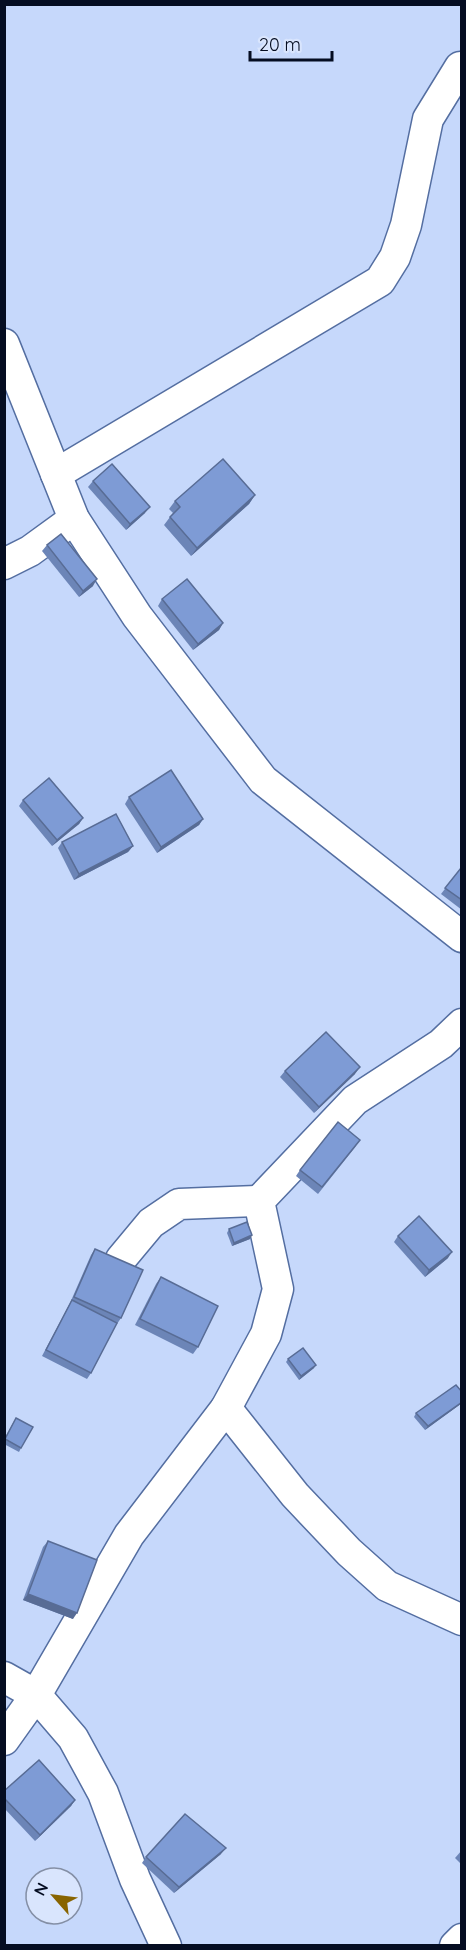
<svg xmlns="http://www.w3.org/2000/svg" width="466" height="1950" viewBox="0 0 466 1950" font-family="Quicksand,sans-serif">
  <style>
    .lines { fill: none; stroke-linecap: round; stroke-linejoin: round }
    .minor-casing { stroke: #546ea1; stroke-width: 33 }
    .minor { stroke: #fff; stroke-width: 30 }
    .wall { fill: #6c85b7 }
    .shaded-wall { fill: #586c95 }
    .building { fill: #7e9bd5; stroke: #586c95; stroke-width: 1.5 }
  </style>
  <rect width="100%" height="100%" fill="#c6d8fb"/>
  <g class="lines">
    <g class="minor-casing">
      <g id="minor">
        <polyline points="4,344 74,519 137,616 263,780 462,937"/>
        <polyline points="56,474 380,281 395,257 406,225 428,119 460,67"/>
        <polyline points="4,564 30,551 74,519"/>
        <polyline points="121,1259 151,1223 179,1204 259,1201"/>
        <polyline points="226,1408 295,1495 349,1552 387,1586 462,1620"/>
        <polyline points="4,1677 36,1695 73,1738 103,1793 135,1879 166,1946"/>
        <polyline points="4,1740 36,1695 129,1535 226,1408 266,1334 278,1289 259,1201 355,1100 441,1044 462,1024"/>
        <polyline points="455,1946 462,1939"/>
      </g>
    </g>
    <use href="#minor" class="minor"/>
  </g>
  <g class="wall">
    <polygon points="93,481 145,513 126,530 88,487"/>
    <polygon points="255,495 249,504 191,556 164,525 173,513 169,509 175,501"/>
    <polygon points="47,545 93,586 79,597 42,551"/>
    <polygon points="162,599 223,623 219,630 193,650 158,606"/>
    <polygon points="129,797 203,819 199,825 157,853 125,804"/>
    <polygon points="23,800 83,818 79,824 52,846 19,806"/>
    <polygon points="62,842 133,846 128,852 74,880 58,848"/>
    <polygon points="461,868 462,868 462,910 441,894"/>
    <polygon points="285,1071 355,1074 314,1113 280,1077"/>
    <polygon points="356,1146 318,1194 296,1176 300,1170"/>
    <polygon points="229,1229 250,1239 232,1246 227,1233"/>
    <polygon points="398,1236 448,1258 425,1277 394,1242"/>
    <polygon points="95,1249 121,1318 117,1324 116,1324 91,1373 87,1379 42,1356 70,1303 91,1255"/>
    <polygon points="161,1277 198,1347 193,1354 135,1325 156,1284"/>
    <polygon points="288,1359 314,1368 299,1380 286,1362"/>
    <polygon points="462,1392 462,1403 425,1430 414,1417 416,1413"/>
    <polygon points="16,1418 21,1448 19,1452 4,1444 4,1439"/>
    <polygon points="48,1541 73,1619 23,1600 43,1547"/>
    <polygon points="4,1791 75,1800 71,1806 35,1841 4,1808"/>
    <polygon points="462,1850 462,1865 455,1858"/>
    <polygon points="221,1854 174,1893 142,1863 146,1857"/>
  </g>
  <g class="shaded-wall">
    <polygon points="255,495 249,504 191,556 197,548"/>
    <polygon points="150,507 145,513 126,530 130,524"/>
    <polygon points="97,579 93,586 79,597 83,591"/>
    <polygon points="223,623 219,630 193,650 198,644"/>
    <polygon points="83,818 79,824 52,846 57,840"/>
    <polygon points="203,819 199,825 157,853 161,847"/>
    <polygon points="133,846 128,852 74,880 79,874"/>
    <polygon points="360,1067 355,1074 314,1113 319,1107"/>
    <polygon points="252,1235 250,1239 232,1246 234,1243"/>
    <polygon points="452,1252 448,1258 425,1277 429,1270"/>
    <polygon points="316,1365 314,1368 299,1380 301,1376"/>
    <polygon points="462,1402 462,1403 425,1430 428,1426"/>
    <polygon points="28,1594 77,1613 73,1619 23,1600"/>
    <polygon points="75,1800 71,1806 35,1841 40,1835"/>
    <polygon points="226,1848 221,1854 174,1893 179,1887"/>
  </g>
  <g class="building">
    <polygon points="223,459 255,495 197,548 170,517 180,507 175,501"/>
    <polygon points="112,464 150,507 130,524 93,481"/>
    <polygon points="61,534 97,579 83,591 47,545"/>
    <polygon points="187,579 223,623 198,644 162,599"/>
    <polygon points="171,770 203,819 161,847 129,797"/>
    <polygon points="49,778 83,818 57,840 23,800"/>
    <polygon points="116,814 133,846 79,874 62,842"/>
    <polygon points="461,868 462,868 462,900 445,888"/>
    <polygon points="326,1032 360,1067 319,1107 285,1071"/>
    <polygon points="338,1122 360,1140 322,1187 300,1170"/>
    <polygon points="419,1216 452,1252 429,1270 398,1236"/>
    <polygon points="247,1222 252,1235 234,1243 229,1229"/>
    <polygon points="95,1249 143,1270 121,1318 74,1297"/>
    <polygon points="161,1277 218,1306 198,1347 140,1319"/>
    <polygon points="72,1300 117,1323 91,1373 46,1350"/>
    <polygon points="303,1348 316,1365 301,1376 288,1359"/>
    <polygon points="456,1385 462,1392 462,1402 428,1426 416,1413"/>
    <polygon points="16,1418 33,1427 21,1448 5,1439"/>
    <polygon points="48,1541 97,1560 77,1613 28,1594"/>
    <polygon points="39,1760 75,1800 40,1835 4,1798 4,1791"/>
    <polygon points="185,1814 226,1848 179,1887 146,1857"/>
  </g>
  <rect width="466" height="1950" fill="none" stroke="#050d21" stroke-width="12"/>
  <g transform="translate(54 1896) rotate(298)"><circle r="28" fill="#d9e5fd" stroke="#848fa5" stroke-width="1.5"/>
  <path d="M0-4.5L10 22L0 15L-10 22Z" fill="#886400"/>
  <text y="-9" font-size="16" font-weight="bold" text-anchor="middle" fill="#050d21">N</text>
  </g>
  <path d="M250 51v9h82v-9" fill="none" stroke="#050d21" stroke-width="3"/>
  <text x="259" y="51" font-size="18" fill="#050d21" stroke="#d9e5fd" stroke-width="4.5" paint-order="stroke">20 m</text>
</svg>
